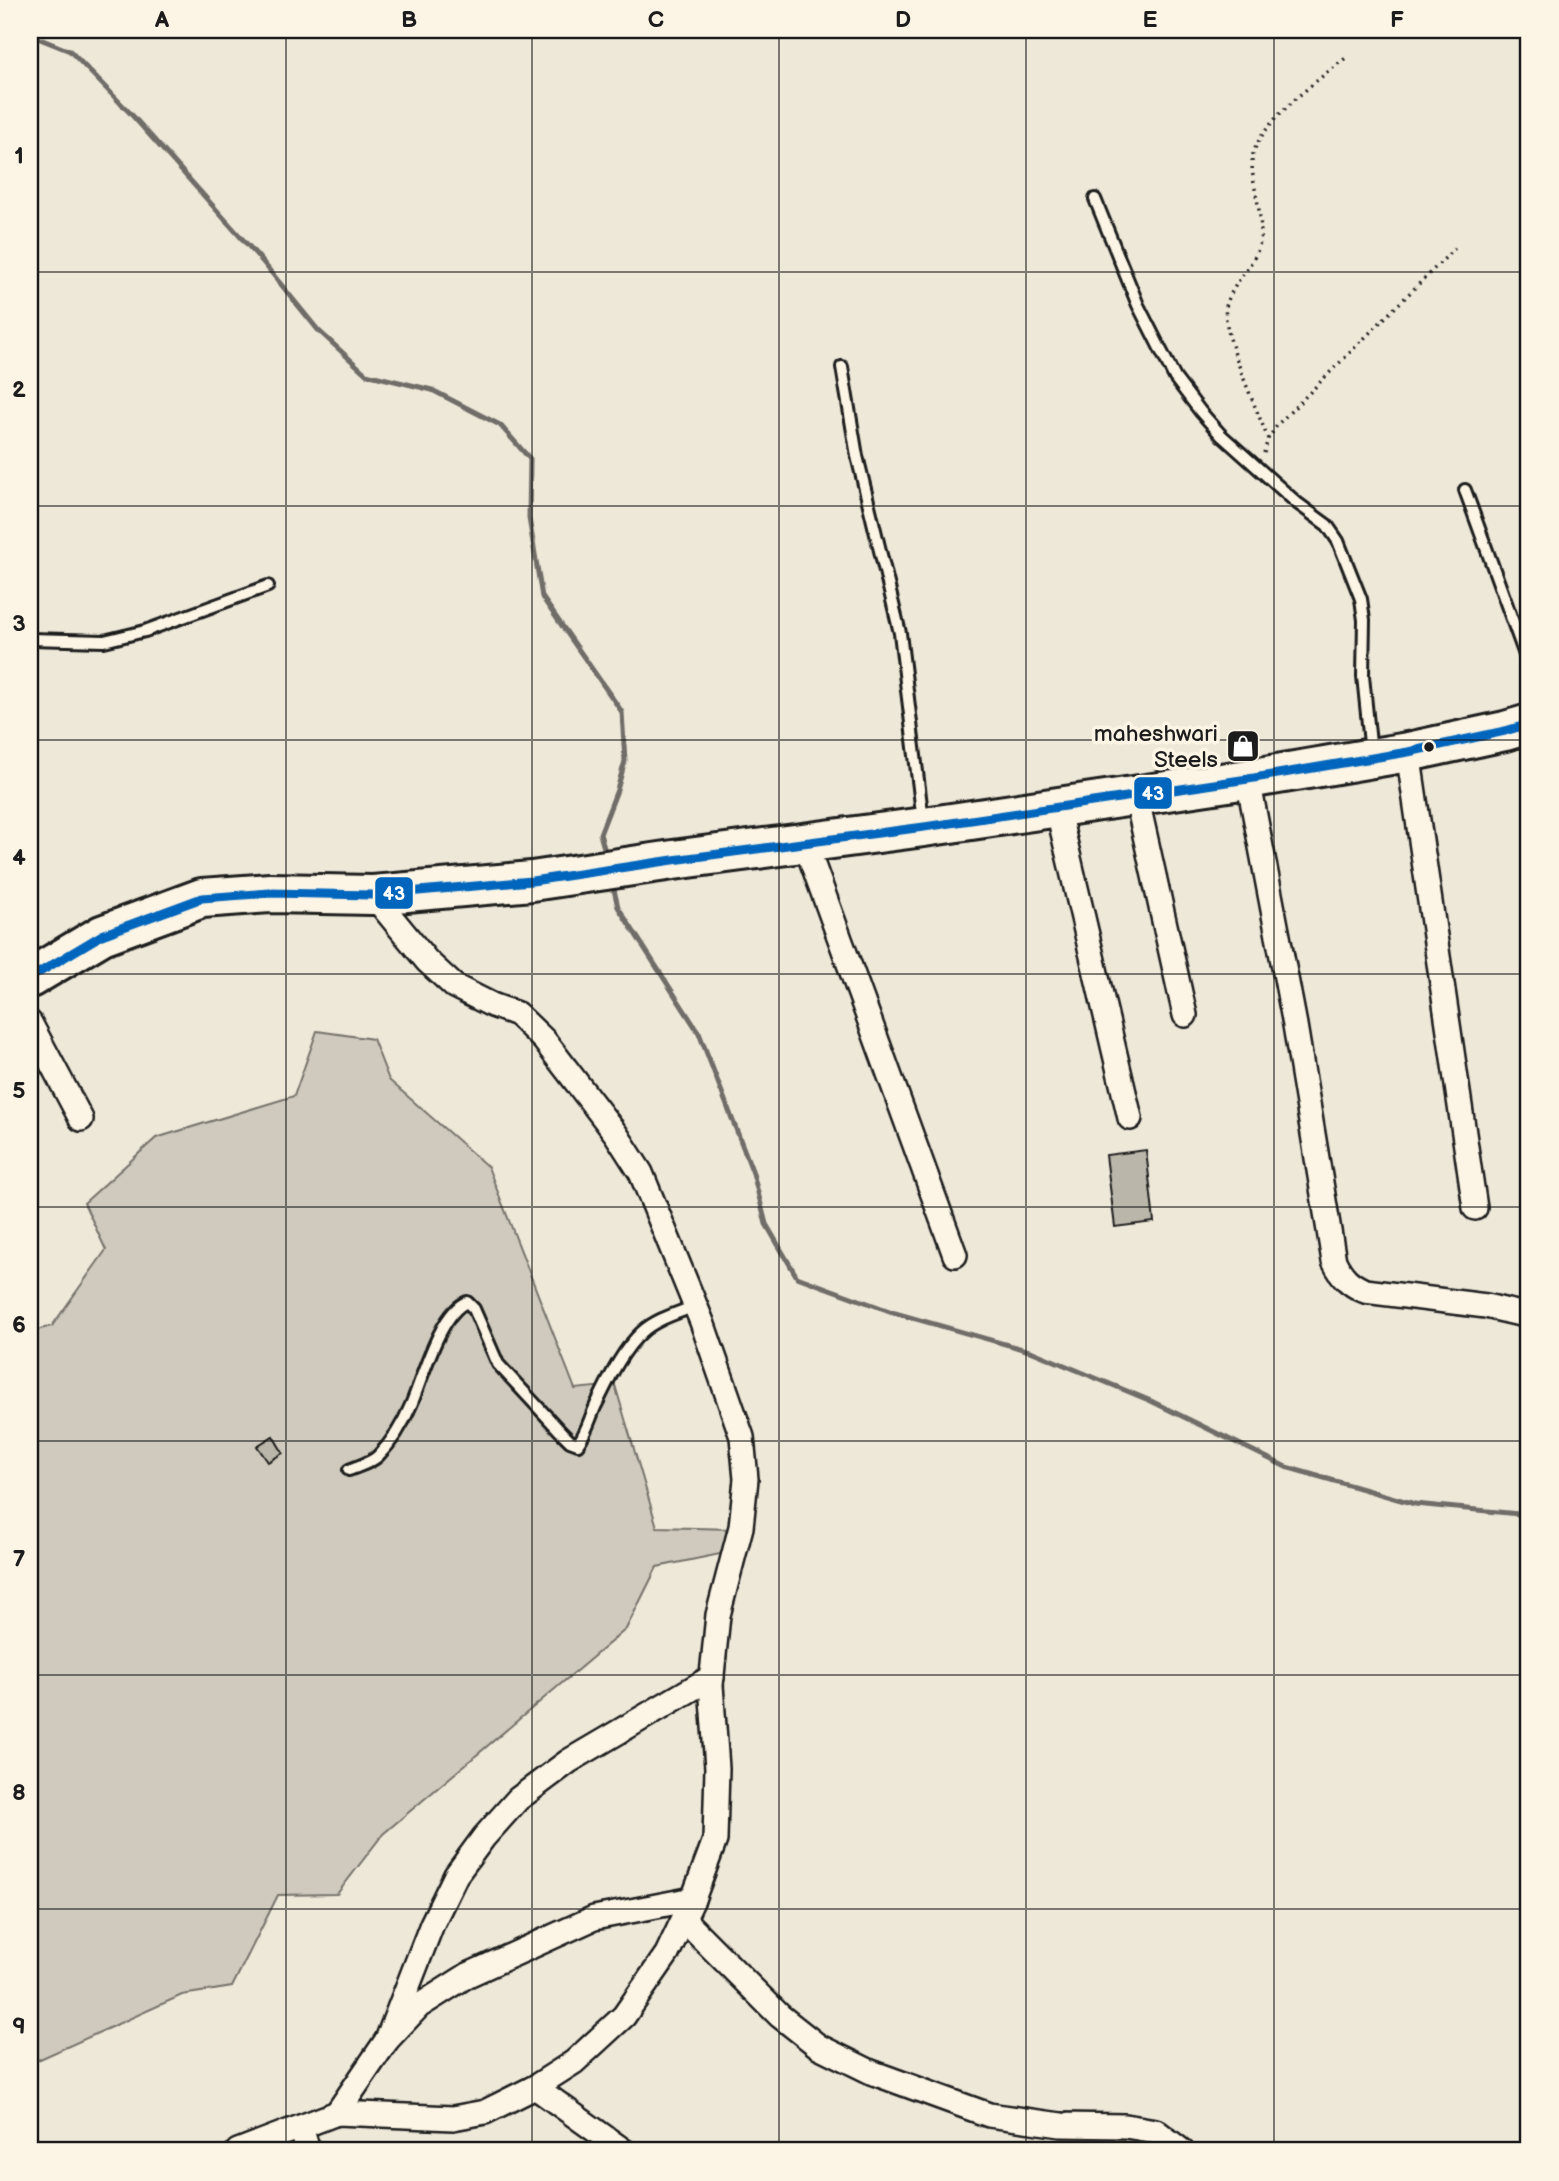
<svg xmlns="http://www.w3.org/2000/svg" width="1559" height="2181" viewBox="0 0 1559 2181" font-family="'Balsamiq Sans',sans-serif">
  <style>
    .green { fill: #cfcabd; stroke: #76736c; stroke-width: 2 }
    .lines { fill: none; stroke-linecap: round; stroke-linejoin: round }
    .stream { stroke: #6f6c67; stroke-width: 5 }
    .building { fill: #bab6aa; stroke: #1c1c1c; stroke-width: 2 }
    .lane-casing { stroke: #1c1c1c; stroke-width: 16 }
    .street-casing { stroke: #1c1c1c; stroke-width: 28 }
    .highway-casing { stroke: #1c1c1c; stroke-width: 44 }
    .path { stroke: #1c1c1c; stroke-width: 3.5; stroke-dasharray: 2 5; stroke-linecap: butt }
    .lane { stroke: #fcf5e5; stroke-width: 10 }
    .street { stroke: #fcf5e5; stroke-width: 23 }
    .highway { stroke: #fcf5e5; stroke-width: 38 }
    .bus-1-casing { stroke: #fcf5e5; stroke-width: 14 }
    .bus-1 { stroke: #0065bd; stroke-width: 9 }
    .grid { fill: none; stroke: #1c1c1c; stroke-width: 2; stroke-opacity: 0.55 }
    .bus-dot { fill: #1c1c1c; stroke: #fcf5e5; stroke-width: 2.5 }
    .labels { text-anchor: middle; stroke-width: 7; stroke-linejoin: round; paint-order: stroke }
    .poi-label { font-size: 23px; fill: #1c1c1c; stroke: #fcf5e5; text-anchor: end }
    .line-badge { stroke: #fcf5e5; stroke-width: 2.5 }
    .badge-label { font-size: 19px; text-anchor: middle; font-weight: bold; fill: #fff }
    .neatline { fill: none; stroke: #1c1c1c; stroke-width: 2.5 }
    .grid-label { font-size: 23px; text-anchor: middle; font-weight: bold; fill: #1c1c1c }
  </style>
  <rect width="100%" height="100%" fill="#eee8d9"/>
  <filter id="ink" filterUnits="userSpaceOnUse"><feTurbulence type="fractalNoise" baseFrequency=".0143" numOctaves="2"/><feDisplacementMap in="SourceGraphic" scale="14" xChannelSelector="R" yChannelSelector="G"/><feConvolveMatrix kernelMatrix="1 2 1 2 8 2 1 2 1" color-interpolation-filters="sRGB"/></filter>
  <g filter="url(#ink)">
    <polygon class="green" points="317,1031 373,1039 389,1080 488,1167 575,1389 615,1385 657,1527 733,1529 730,1552 657,1567 626,1629 383,1834 337,1894 278,1895 232,1987 182,1995 38,2060 30,2060 30,1332 52,1326 106,1250 84,1203 156,1138 294,1096"/>
    <g class="lines">
      <g class="stream">
        <polyline points="30,35 70,51 131,114 262,261 318,330 366,374 432,390 500,425 530,459 529,518 542,597 622,712 625,761 617,790 600,834 606,855"/>
        <polyline points="612,881 618,907 699,1033 753,1173 766,1224 797,1277 895,1313 1033,1352 1151,1401 1286,1467 1415,1504 1529,1515"/>
      </g>
    </g>
    <g class="building">
      <polygon points="1146,1150 1154,1222 1115,1227 1106,1155"/>
      <polygon points="273,1436 283,1453 268,1462 257,1446"/>
    </g>
    <g class="lines">
      <g class="lane-casing">
        <g id="lane">
          <polyline points="1095,199 1138,305 1175,378 1200,411 1221,435 1297,503 1327,525 1338,541 1361,599 1364,620 1363,676 1371,753"/>
          <polyline points="842,367 857,456 900,633 923,821"/>
          <polyline points="1465,490 1529,666"/>
          <polyline points="30,639 104,641 145,631 268,586"/>
          <path d="M349 1470C358 1466 371 1463 378 1456 393 1441 403 1424 411 1405 422 1380 440 1312 467 1302L474 1309 498 1364 561 1432 570 1441 578 1444C587 1431 590 1418 596 1405 608 1381 622 1350 642 1332 656 1319 678 1313 695 1306"/>
        </g>
      </g>
      <g class="street-casing">
        <g id="street">
          <polyline points="1408,752 1475,1208"/>
          <path d="M1248 779 1295 1025 1334 1261C1342 1277 1349 1284 1365 1291L1486 1306 1529 1316"/>
          <polyline points="1136,795 1185,1015"/>
          <polyline points="1057,807 1130,1118"/>
          <polyline points="805,843 955,1255"/>
          <polyline points="30,1023 81,1119"/>
          <polyline points="684,1920 780,2016 818,2046 871,2072 989,2115 1061,2125 1125,2126 1156,2131 1182,2151"/>
          <polyline points="387,2040 432,1924 456,1875 484,1837 518,1799 569,1761 712,1677"/>
          <polyline points="535,2087 624,2151"/>
          <polyline points="337,2113 387,2040 419,2006 468,1975 594,1918 693,1899"/>
          <polyline points="301,2127 308,2151"/>
          <polyline points="238,2151 337,2113 453,2118 485,2112 535,2087 574,2062 624,2016 667,1954 693,1899 715,1840 717,1768 711,1685 718,1615 741,1527 746,1479 742,1437 702,1322 641,1173 616,1134 544,1040 517,1014 492,1005 454,986 427,961 373,895"/>
        </g>
      </g>
      <g class="highway-casing">
        <polyline id="highway" points="30,978 102,935 202,898 270,893 373,895 532,881 673,860 924,827 1248,779 1408,752 1505,731 1529,724"/>
      </g>
      <g class="path">
        <path d="M1268 439C1258 411 1221 333 1226 307 1231 283 1257 264 1260 241 1264 214 1252 189 1252 162 1252 127 1322 77 1347 57"/>
        <polyline points="1264,453 1268,439 1278,424 1455,248"/>
      </g>
      <use href="#lane" class="lane"/>
      <use href="#street" class="street"/>
      <use href="#highway" class="highway"/>
      <g class="bus-1-casing">
        <polyline id="bus-1" points="30,978 102,935 202,898 270,893 373,895 532,881 673,860 924,827 1248,779 1408,752 1505,731 1529,724"/>
      </g>
      <use href="#bus-1" class="bus-1"/>
    </g>
  </g>
  <path class="grid" d="M286 30V2151M532 30V2151M779 30V2151M1026 30V2151M1274 30V2151M30 272H1529M30 506H1529M30 740H1529M30 974H1529M30 1207H1529M30 1441H1529M30 1675H1529M30 1909H1529"/>
  <defs>
    <g id="shop-square" transform="scale(1.75)"><rect x="-9" y="-9" width="18" height="18" rx="4" fill="#1c1c1c" stroke="#fcf5e5"/><path d="M-5-2.5h2.3a2.7 3.5 0 0 1 5.4 0H5L5.5 6h-11ZM-1.5-2.5h3a1.5 2.3 0 0 0-3 0Z" fill="#fff"/></g>
  </defs>
  <g fill-rule="evenodd">
    <use href="#shop-square" x="1243" y="746"/>
  </g>
  <circle class="bus-dot" cx="1429" cy="747" r="6"/>
  <g class="labels">
    <g class="poi-label">
      <text x="1218" y="741">maheshwari<tspan x="1218" dy="26">Steels</tspan></text>
    </g>
  </g>
  <g class="line-badge">
    <rect x="1133" y="776" width="40" height="34" rx="7" fill="#0065bd"/>
    <rect x="374" y="876" width="40" height="34" rx="7" fill="#0065bd"/>
  </g>
  <g class="badge-label">
    <text x="1153" y="800">43</text>
    <text x="394" y="900">43</text>
  </g>
  <rect width="1559" height="2181" fill="none" stroke="#fcf5e5" stroke-width="77"/>
  <rect x="38" y="38" width="1482" height="2104" class="neatline"/>
  <g class="grid-label">
    <text x="162" y="27">A</text>
    <text x="409" y="27">B</text>
    <text x="656" y="27">C</text>
    <text x="903" y="27">D</text>
    <text x="1150" y="27">E</text>
    <text x="1397" y="27">F</text>
    <text x="19" y="163">1</text>
    <text x="19" y="397">2</text>
    <text x="19" y="631">3</text>
    <text x="19" y="865">4</text>
    <text x="19" y="1098">5</text>
    <text x="19" y="1332">6</text>
    <text x="19" y="1566">7</text>
    <text x="19" y="1800">8</text>
    <text x="19" y="2034">9</text>
  </g>
</svg>
